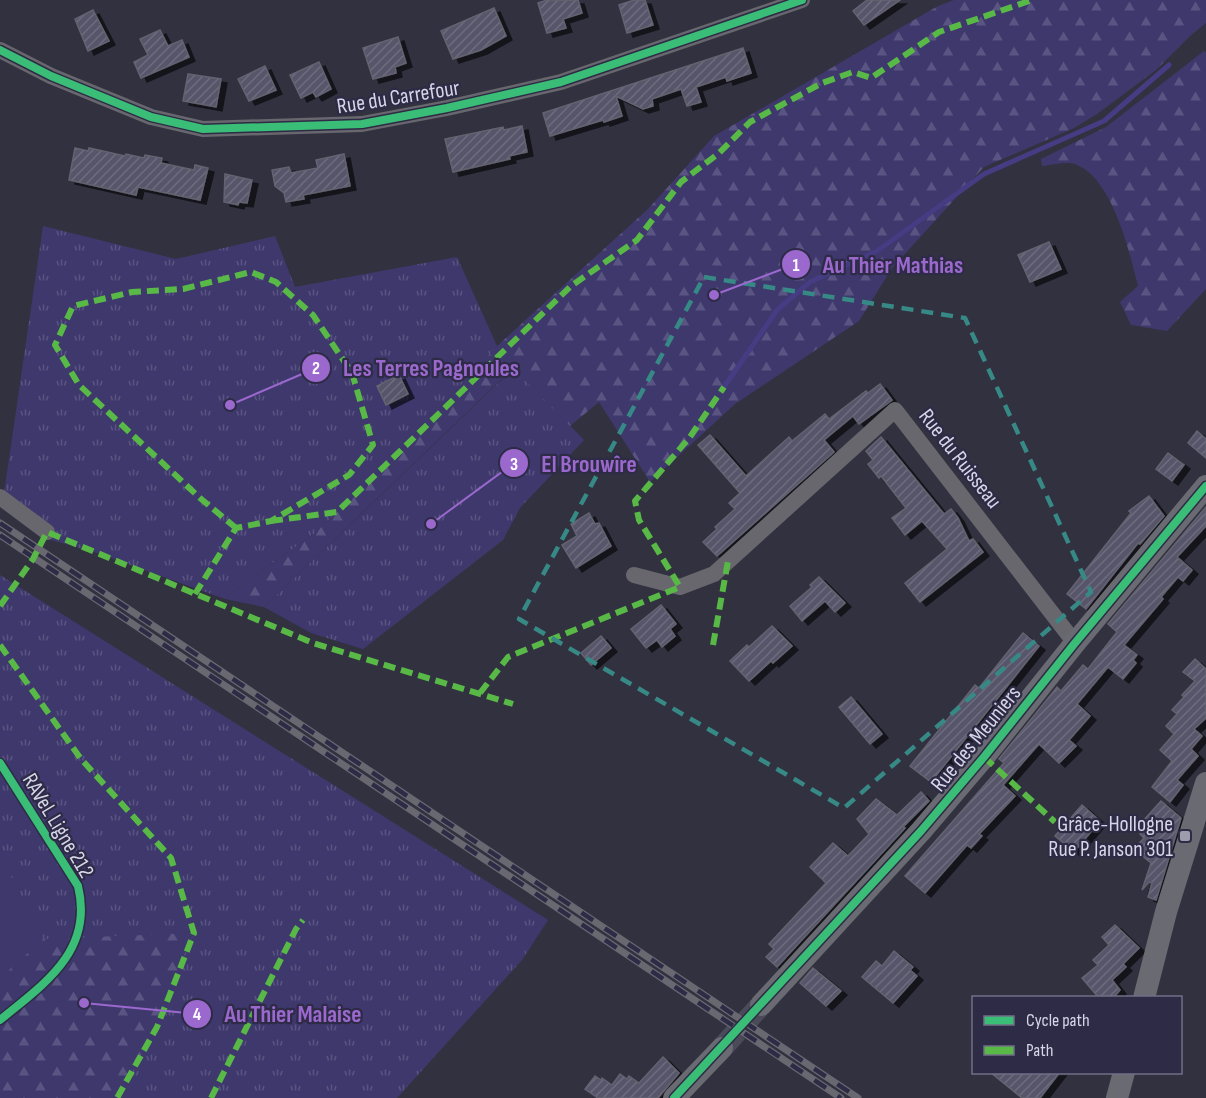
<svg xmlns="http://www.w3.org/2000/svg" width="1206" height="1098" viewBox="0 0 1206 1098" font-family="'Sofia Sans Condensed',sans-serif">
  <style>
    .grass { fill: url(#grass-tufts) }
    .forest { fill: url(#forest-firs) }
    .green { fill: #3e386d }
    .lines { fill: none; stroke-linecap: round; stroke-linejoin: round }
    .stream { stroke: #463c83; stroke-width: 5 }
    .building { fill: url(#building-hatch); stroke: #646370; stroke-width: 1.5; filter: url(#shadow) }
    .secondary-tunnel { stroke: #4b4a59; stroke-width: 22; stroke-dasharray: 22 11; stroke-linecap: butt }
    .street { stroke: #68676d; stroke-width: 16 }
    .secondary { stroke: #6a6a72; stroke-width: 22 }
    .rail-casing { stroke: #696871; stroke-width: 7 }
    .rail { stroke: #2d2b46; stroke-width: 4.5; stroke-dasharray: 14; stroke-linecap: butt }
    .quiet { stroke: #58b947; stroke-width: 6; stroke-dasharray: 12 6; stroke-linecap: butt }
    .cycleway-casing { stroke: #2d2b46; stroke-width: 11 }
    .cycleway { stroke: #3abd76; stroke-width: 8 }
    .marked { fill: none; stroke: #378986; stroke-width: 4.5; stroke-dasharray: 12 8; stroke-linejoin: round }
    .poi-dot { fill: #9d9cad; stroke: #2d2b46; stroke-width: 2 }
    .labels { text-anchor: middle; stroke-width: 4.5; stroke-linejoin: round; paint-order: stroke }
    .street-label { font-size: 22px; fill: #d6d6e8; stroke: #2d2b46 }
    .poi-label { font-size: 22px; fill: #d6d6e8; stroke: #2d2b46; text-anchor: end }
    .leader { fill: none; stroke: #9b68cd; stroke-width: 2 }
    .callout-dot { fill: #9b68cd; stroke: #2d2b46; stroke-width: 2 }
    .mark-label { font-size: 18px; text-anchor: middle; font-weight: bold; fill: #fff }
    .callout-label { font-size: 24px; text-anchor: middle; font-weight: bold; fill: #9b68cd; stroke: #2d2b46; stroke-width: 4.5; stroke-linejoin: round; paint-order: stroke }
  </style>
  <defs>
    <pattern id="grass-tufts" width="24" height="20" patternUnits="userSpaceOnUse" patternTransform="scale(1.5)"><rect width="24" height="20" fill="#3e386d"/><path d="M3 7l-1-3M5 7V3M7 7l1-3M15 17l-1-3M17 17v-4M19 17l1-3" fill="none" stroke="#595482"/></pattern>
    <pattern id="forest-firs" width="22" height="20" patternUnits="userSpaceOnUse" patternTransform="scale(1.5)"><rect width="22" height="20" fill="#3e386d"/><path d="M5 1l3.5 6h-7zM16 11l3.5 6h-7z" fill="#595482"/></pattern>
    <pattern id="building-hatch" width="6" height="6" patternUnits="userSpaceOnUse" patternTransform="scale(1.5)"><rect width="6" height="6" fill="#56546a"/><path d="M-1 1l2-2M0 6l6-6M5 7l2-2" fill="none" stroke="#6e6c7f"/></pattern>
    <filter id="shadow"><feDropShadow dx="6" dy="4" stdDeviation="0" flood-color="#0009"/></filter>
  </defs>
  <rect width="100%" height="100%" fill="#323140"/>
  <g class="grass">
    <polygon points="43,226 176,259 275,236 295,287 457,257 497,346 387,464 314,534 247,581 225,599 97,553 44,538 3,500"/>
    <polygon points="514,368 584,440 520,508 503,540 363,649 311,633 264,607"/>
    <polygon points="0,575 548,920 522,960 397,1098 0,1098"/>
  </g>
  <g class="forest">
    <polygon points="954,0 1206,0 1206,23 1190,36 1156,70 1097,114 1074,128 984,167 892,268 859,321 735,404 650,482 599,402 570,426 513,368 264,607 225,599 247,581 314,534 387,464 497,346 648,209 714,136 938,6"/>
    <path d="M1204 51 1206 53V289L1167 331 1131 325 1120 302 1138 286C1129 251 1113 178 1075 164 1066 161 1051 165 1042 166L1041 159 1106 127Z"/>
    <polygon points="194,933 157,1027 117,1098 0,1098 0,978 43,939"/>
  </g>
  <polygon class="green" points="0,855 43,939 0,978"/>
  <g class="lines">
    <polyline class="stream" points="724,387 777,310 810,282 877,251 984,174 1104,121 1169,65"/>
  </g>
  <g class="building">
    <polygon points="547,0 578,0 582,13 563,19 566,28 547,33 538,3"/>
    <polygon points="634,0 645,0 653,25 627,33 619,5"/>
    <polygon points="867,0 900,0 864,25 853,11"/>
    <polygon points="494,8 506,36 481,50 453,59 441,31"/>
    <polygon points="93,10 109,41 88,51 75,19"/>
    <polygon points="160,30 168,46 182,40 189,57 141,78 134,62 148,55 140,39"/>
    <polygon points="398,37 406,63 395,67 396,73 373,79 363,48"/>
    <polygon points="743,48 751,73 727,81 726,77 696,87 701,102 687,106 681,89 652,99 653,106 643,109 616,96 622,116 604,122 603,120 550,136 543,113"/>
    <polygon points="319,62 331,89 316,97 313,92 301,98 290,75"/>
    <polygon points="265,66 276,90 249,101 238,79"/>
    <polygon points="188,74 221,79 216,107 183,101"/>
    <polygon points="522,126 527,152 509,156 510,159 453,172 445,139 503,127 504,130"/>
    <polygon points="75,148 88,151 89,148 125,156 126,154 144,158 145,155 162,158 161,163 194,170 195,165 208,168 200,200 138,187 136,195 69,180"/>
    <polygon points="344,154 350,186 303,195 304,199 286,202 284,193 275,186 272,170 289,167 291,173 318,168 316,160"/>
    <polygon points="225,174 252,180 247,203 239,202 238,205 224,202"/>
    <polygon points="1049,242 1061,269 1030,282 1018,255"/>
    <polygon points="399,375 408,394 386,405 377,386"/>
    <polygon points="880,384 892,400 859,424 853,416 824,440 834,452 717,556 703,542 717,529 715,527 735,509 729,503 740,493 698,445 710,435 746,476 789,437 792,441 825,414 829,419 866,391 868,393"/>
    <polygon points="1197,431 1206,439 1206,458 1188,443"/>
    <polygon points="881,437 944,514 951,509 958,518 969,541 973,539 983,552 920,602 905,583 947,549 922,521 905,535 892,518 906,508 881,476 879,478 868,464 873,460 866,451"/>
    <polygon points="1168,453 1184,465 1172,481 1156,469"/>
    <polygon points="1149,496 1164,516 1140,544 1138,543 1086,609 1067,594 1131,513 1129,511"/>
    <polygon points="1206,507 1206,526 1177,557 1192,570 1183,581 1178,577 1161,597 1163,599 1124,645 1137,655 1133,660 1136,663 1123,679 1108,667 1077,704 1090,716 1069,740 1076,746 1059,763 1039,744 1003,785 1015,796 979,834 982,836 971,848 967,845 925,893 905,876 1004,763 999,759 1057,687 1061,691 1083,665 1088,669 1117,632 1108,624"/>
    <polygon points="589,513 595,524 599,523 611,546 576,568 562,545 577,536 571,524"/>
    <polygon points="819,577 845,603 835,612 825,601 802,621 790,606 812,587 810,585"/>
    <polygon points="661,605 676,624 670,629 675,636 662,647 657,640 646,648 631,629"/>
    <polygon points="772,626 792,646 773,663 771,661 749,681 730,661 747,645 749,647"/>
    <polygon points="1023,633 1039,646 931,782 910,766 975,685 979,688"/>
    <polygon points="601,636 611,648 591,665 581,653"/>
    <polygon points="1195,659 1206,669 1206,718 1194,729 1202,736 1191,749 1198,756 1177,780 1183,785 1170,802 1152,787 1172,761 1160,750 1174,734 1166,726 1177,714 1172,710 1184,697 1182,695 1195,681 1183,672"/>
    <polygon points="851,697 882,734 870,744 839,707"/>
    <polygon points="921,792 929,801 903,827 905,828 777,967 766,957 774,949 769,944 826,883 810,867 833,843 848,856 869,834 857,819 876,799 897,815"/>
    <polygon points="1161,801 1181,818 1156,900 1148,897 1152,883 1149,882 1142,890 1151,863 1134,849 1144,838 1140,834 1146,827 1142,822"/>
    <polygon points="1082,805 1100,821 1074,852 1055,836"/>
    <polygon points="1115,925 1139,948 1123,964 1126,967 1112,980 1120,990 1113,998 1099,998 1082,978 1098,965 1093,960 1109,945 1102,937"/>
    <polygon points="894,951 913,967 910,970 917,976 893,1003 862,977 876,961 882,966"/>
    <polygon points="813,968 841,991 826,1006 800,983"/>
    <polygon points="663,1057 679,1073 658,1098 598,1098 585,1089 595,1076 601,1080 602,1078 612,1085 620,1074 627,1079 629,1076 639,1083"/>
    <polygon points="990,1072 1060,1072 1040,1098 1022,1098"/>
  </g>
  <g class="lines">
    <polyline class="secondary-tunnel" points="722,1048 761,1005"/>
    <g class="street">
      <polyline points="0,50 51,76 151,117 203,129 362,124 447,108 561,82 802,0"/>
      <polyline points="0,497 47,532"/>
      <polyline points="634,575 680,587 714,574 895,410 1075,643"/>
    </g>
    <g class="secondary">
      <polyline points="1144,998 1166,912 1206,783"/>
      <polyline points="761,1005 921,831 984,757 1075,643 1206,486"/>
      <polyline points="674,1098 722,1048"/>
      <polyline points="1117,1098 1124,1072"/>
    </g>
    <g class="rail-casing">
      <g id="rail">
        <polyline points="0,523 858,1098"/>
        <polyline points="0,535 841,1098"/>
      </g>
    </g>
    <use href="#rail" class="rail"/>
    <g class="quiet">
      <polyline points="271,521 337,512 571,286 637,240 681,182 719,153 750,122 822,83 853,72 871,78 939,32 1032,0"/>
      <polyline points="195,594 236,528 271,521 349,475 373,445 352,373 313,315 276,282 251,272 183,289 132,292 73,306 55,345 79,385 200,498 236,528"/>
      <polyline points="0,606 33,559 47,532 313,643 513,704"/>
      <polyline points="0,645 81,759 171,858 194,933 157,1027 117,1098"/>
      <polyline points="713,645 728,561"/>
      <polyline points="480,693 508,657 680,587 639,520 635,501 690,437 724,387"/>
      <polyline points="984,757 1055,822"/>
      <polyline points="211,1098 296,929 303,920"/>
    </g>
    <g class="cycleway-casing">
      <g id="cycleway">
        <polyline points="0,50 51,76 151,117 203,129 362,124 447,108 561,82 802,0"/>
        <path d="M0 763 78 886C94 951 44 984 0 1020"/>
        <polyline points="674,1098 921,831 984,757 1075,643 1206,486"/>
      </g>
    </g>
    <use href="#cycleway" class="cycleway"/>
  </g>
  <path class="marked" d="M704 277 965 318 1091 592 844 808 519 619Z"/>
  <rect class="poi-dot" x="1179" y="830" width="12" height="12" rx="3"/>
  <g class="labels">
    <g class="street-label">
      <text transform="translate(398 96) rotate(-9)" y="8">Rue du Carrefour</text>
      <text transform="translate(961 458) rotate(52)" y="8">Rue du Ruisseau</text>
      <text transform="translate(975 738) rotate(-51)" y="8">Rue des Meuniers</text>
      <text transform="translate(59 825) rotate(59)" y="8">RAVeL Ligne 212</text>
    </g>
    <g class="poi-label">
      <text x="1173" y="831">Grâce-Hollogne<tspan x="1173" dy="25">Rue P. Janson 301</tspan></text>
    </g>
  </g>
  <path class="leader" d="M714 295L796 264M230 405L316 368M431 524L514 463M84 1003L197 1014"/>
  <g class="callout-dot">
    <circle cx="714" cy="295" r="6"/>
    <circle cx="230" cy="405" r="6"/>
    <circle cx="431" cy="524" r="6"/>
    <circle cx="84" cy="1003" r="6"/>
    <circle cx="796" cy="264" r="15"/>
    <circle cx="316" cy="368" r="15"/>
    <circle cx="514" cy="463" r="15"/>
    <circle cx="197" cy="1014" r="15"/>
  </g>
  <g class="mark-label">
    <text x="796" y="271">1</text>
    <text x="316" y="374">2</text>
    <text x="514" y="470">3</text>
    <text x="197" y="1020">4</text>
  </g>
  <g class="callout-label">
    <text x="893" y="273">Au Thier Mathias</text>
    <text x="431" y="376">Les Terres Pagnoules</text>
    <text x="589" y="472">El Brouwîre</text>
    <text x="293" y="1022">Au Thier Malaise</text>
  </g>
  <rect x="972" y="996" width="210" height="78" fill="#2d2b46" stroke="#716f87" stroke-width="1.5"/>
  <rect x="984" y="1016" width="30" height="9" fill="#3abd76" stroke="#716f87" stroke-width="1.5"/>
  <text x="1026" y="1026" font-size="18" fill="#d6d6e8">Cycle path</text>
  <rect x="984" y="1046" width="30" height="9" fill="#58b947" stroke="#716f87" stroke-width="1.5"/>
  <text x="1026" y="1056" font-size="18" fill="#d6d6e8">Path</text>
</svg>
